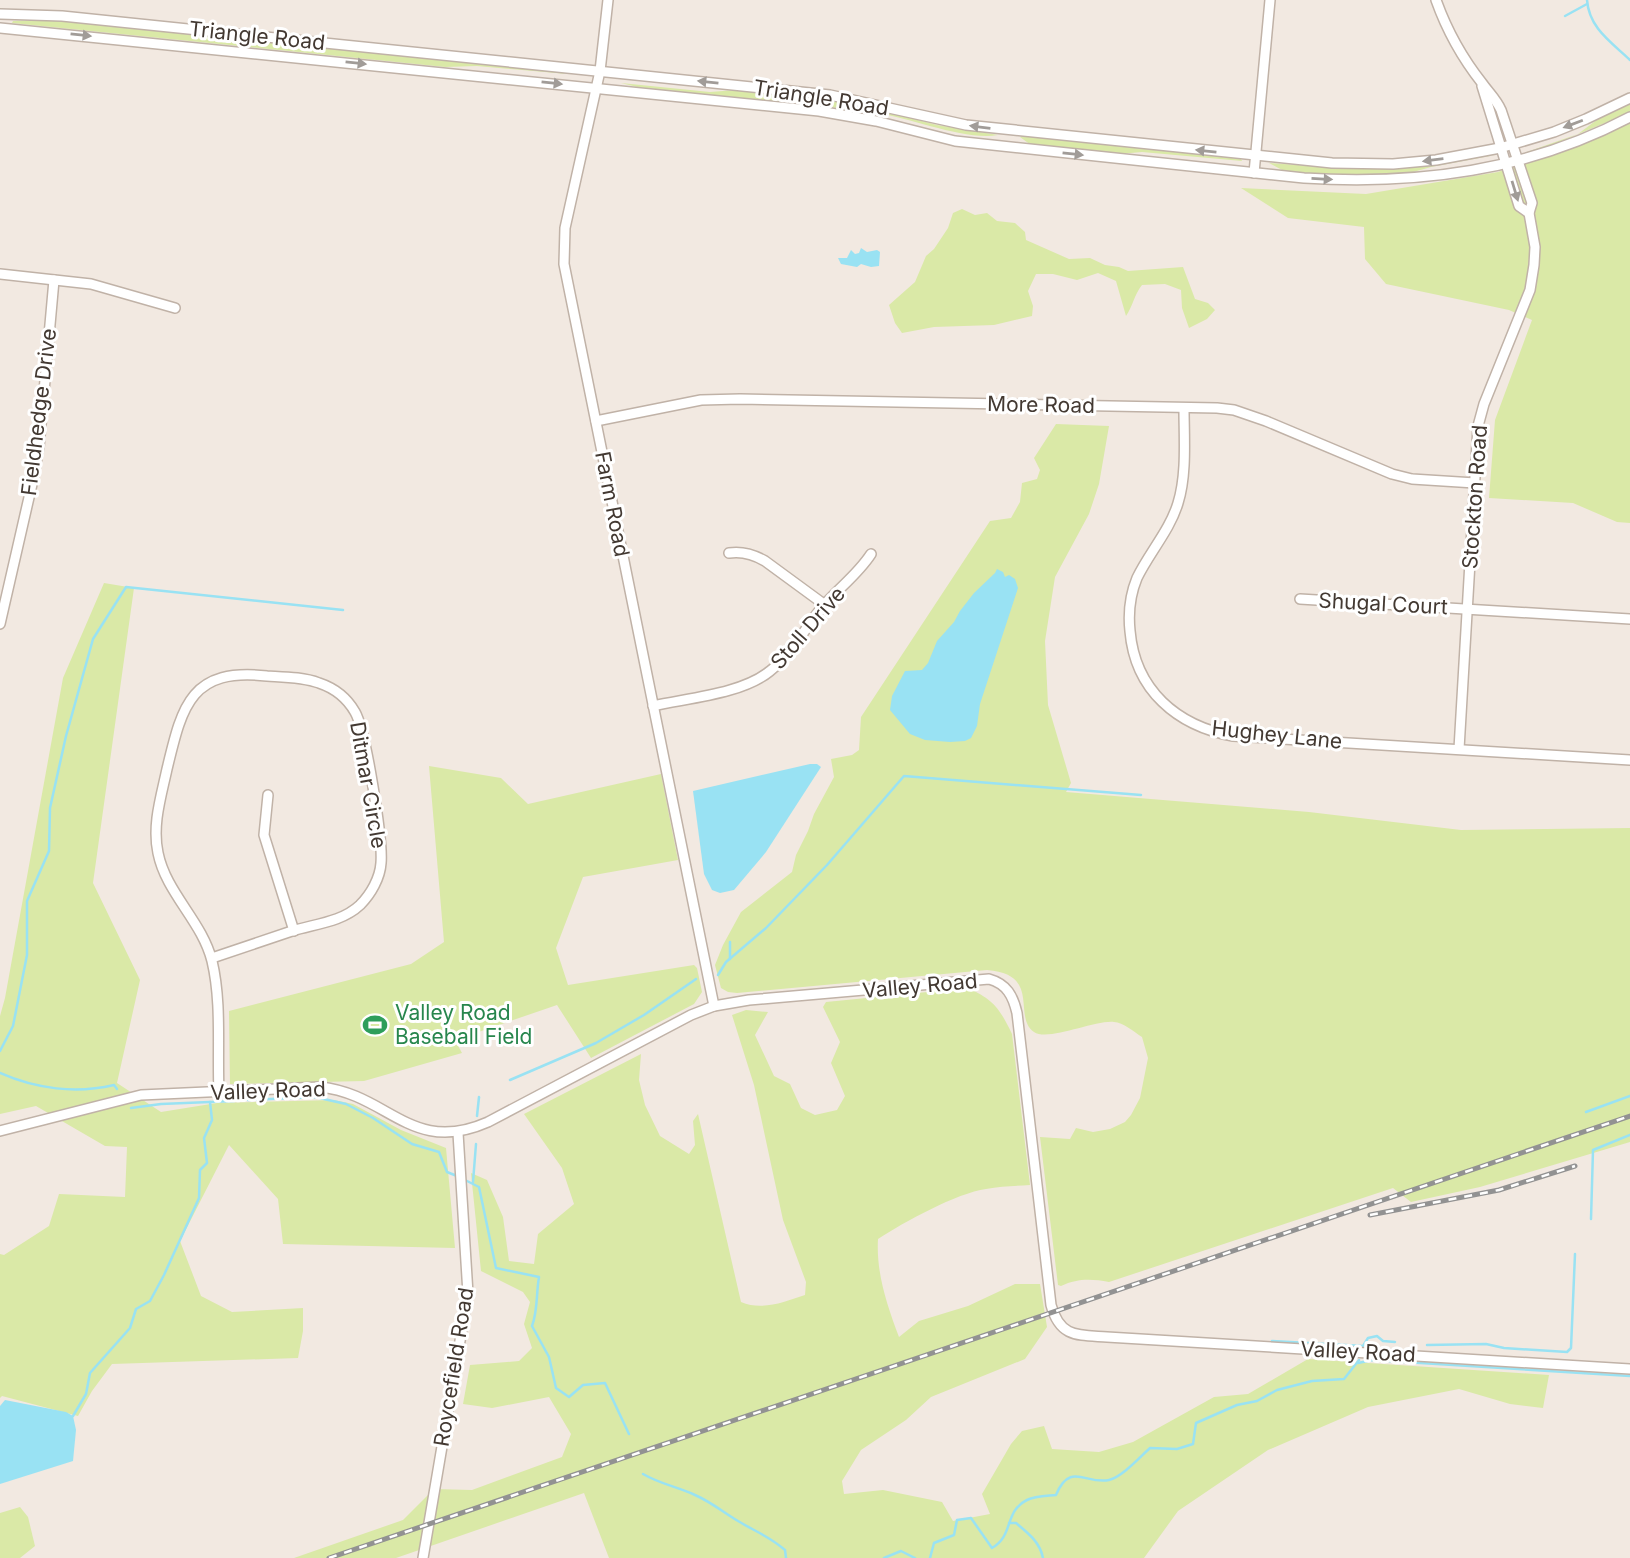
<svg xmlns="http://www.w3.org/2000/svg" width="1630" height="1558" viewBox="0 0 1630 1558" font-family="Inter,sans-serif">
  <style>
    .green { fill: #dae9a7 }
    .water { fill: #99e2f3 }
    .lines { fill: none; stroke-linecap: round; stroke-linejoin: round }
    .stream { stroke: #99e2f3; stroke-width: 2.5 }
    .minor-casing { stroke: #c0b2a7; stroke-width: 12 }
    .minor { stroke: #fff; stroke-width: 9 }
    .rail-casing { stroke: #929292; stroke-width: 5 }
    .rail { stroke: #fff; stroke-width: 2.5; stroke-dasharray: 8; stroke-linecap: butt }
    .oneway { fill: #a19c98 }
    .labels { text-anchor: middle; stroke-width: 6; stroke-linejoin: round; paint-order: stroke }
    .street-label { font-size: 21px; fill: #433932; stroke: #fff }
    .leisure-label { font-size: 21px; fill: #27864d; stroke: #fff; text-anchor: start }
  </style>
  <rect width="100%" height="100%" fill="#f2e9e1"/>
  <g class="green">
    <polygon points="47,20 556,71 567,74 477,66 445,67 12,23 13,21"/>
    <path d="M621 83 710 92 736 90 835 101 872 108 937 125 998 135C966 141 911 118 877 113 797 102 717 96 637 87Z"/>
    <polygon points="1630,102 1630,112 1624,115 1547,147 1524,153 1578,134 1598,119"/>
    <polygon points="1630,123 1630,523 1617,522 1573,503 1489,498 1495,420 1532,320 1509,310 1386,284 1365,259 1364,227 1288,218 1241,188 1366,194 1498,172"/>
    <polygon points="1022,136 1241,159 1242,161 1142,152 1119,154 1031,145 1020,137"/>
    <polygon points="1495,155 1431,167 1399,176 1330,176 1284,171 1269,163 1352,169 1396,168"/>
    <path d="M962 209 975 215 987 213 997 221 1015 223 1025 232 1026 240 1069 259 1090 258 1105 265 1119 267 1128 271 1183 267 1195 299 1208 303 1215 310 1207 319 1189 328 1182 308 1181 290 1165 284 1142 285C1134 295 1133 306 1126 316L1116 281 1098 273 1077 280 1053 274H1036L1028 291 1033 306 1032 316 994 325 934 327 902 333 895 323 889 305 915 282 926 256 934 249 948 228 953 213Z"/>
    <path d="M1056 424 1109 426 1099 484 1089 514 1055 577 1045 641 1048 705 1071 783 1066 792 1309 812 1461 830 1630 828V1142L1480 1187 1411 1202 1393 1188 1109 1282C1092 1279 1078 1278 1061 1286L1058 1285 1040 1137 1070 1139 1076 1128 1093 1132 1110 1129 1125 1122 1131 1115 1140 1098 1148 1058 1142 1037C1134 1032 1123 1022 1114 1022 1094 1020 1048 1042 1034 1032 1012 1017 1042 974 987 970L737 993 728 992 721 988 715 965 723 945 741 912 792 872 796 855 808 831 814 814 834 777 831 759 852 755 859 750 861 717 990 521 1011 518 1020 502 1022 483 1037 479 1040 470 1034 458Z"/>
    <polygon points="104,583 134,588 93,883 140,980 117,1083 161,1112 217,1103 334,1100 353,1104 401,1130 446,1148 455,1248 283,1244 278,1199 229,1145 180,1241 201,1296 232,1312 303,1308 303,1331 298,1358 112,1364 92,1391 78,1416 2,1396 0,1398 0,1254 4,1255 49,1226 59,1194 125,1197 127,1147 105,1146 36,1106 0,1114 0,1016 5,998 63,678"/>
    <polygon points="429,766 501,778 528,804 661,774 678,860 583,877 556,948 568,985 694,965 697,968 702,992 694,1004 591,1058 557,1005 455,1040 462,1053 364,1081 230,1084 229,1011 411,964 444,942"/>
    <path d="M968 988C994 1000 1000 1009 1012 1034L1030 1185C1015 1186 1001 1186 986 1189 957 1193 904 1222 878 1239 876 1273 887 1305 899 1337L919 1321 968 1306 1015 1284H1040L1047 1327 1025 1359 931 1397 906 1420 861 1450 842 1481 844 1494 883 1490 942 1502 953 1521 990 1514 982 1494 1011 1444 1022 1431 1044 1426 1052 1449 1099 1452 1133 1442 1214 1397 1248 1394 1308 1359 1549 1375 1543 1408 1510 1404 1459 1389 1368 1407 1268 1450 1178 1511 1144 1558H609L584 1493 396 1558H294L403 1520 434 1489 472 1490 562 1457 571 1434 549 1397 492 1408 463 1404 470 1365 519 1361 532 1348 524 1324 530 1302 523 1292 481 1271 471 1173 487 1180 503 1217 509 1261 534 1264 538 1234 574 1204 562 1168 524 1114 641 1054 639 1080 645 1105 660 1136 689 1154 695 1145 693 1121 698 1114 741 1302C762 1311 784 1302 805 1295L806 1282 783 1220 754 1085 732 1015 746 1010 768 1012 755 1035 774 1076 790 1084 801 1108 815 1115 837 1110 845 1096 831 1063 840 1042 823 1007 826 1002Z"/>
    <polygon points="20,1507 28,1517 35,1546 20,1558 0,1558 0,1513"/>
  </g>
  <g class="water">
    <polygon points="861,248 867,252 877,250 880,252 879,266 871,267 861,264 857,267 841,264 838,258 847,258 851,250 855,254 859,253"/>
    <polygon points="997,569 1003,572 1005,577 1009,575 1015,579 1018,588 980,704 977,726 971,738 965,741 950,742 925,740 910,734 890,710 892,696 905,671 922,670 928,663 937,641 954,622 960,611 974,593 995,573"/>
    <polygon points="810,764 817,764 821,767 766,852 734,890 720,893 712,890 704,874 693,791"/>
    <polygon points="5,1400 66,1412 73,1416 76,1430 73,1461 0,1484 0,1406"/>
  </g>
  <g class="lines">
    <g class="stream">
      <path d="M1587 0C1589 28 1611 42 1630 60"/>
      <polyline points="1565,16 1587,4"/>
      <polyline points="730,942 730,959"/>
      <polyline points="718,975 726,962 766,928 827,865 904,776 1141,795"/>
      <polyline points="0,1051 13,1026 27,955 27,901 49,851 50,808 66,736 93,639 126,587 343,610"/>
      <path d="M0 1073C36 1089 76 1094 114 1085L117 1089"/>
      <polyline points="510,1080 596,1043 644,1015 696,979"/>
      <polyline points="248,1100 315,1097 346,1104 373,1118 412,1144 439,1152 447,1172 457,1176"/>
      <polyline points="131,1108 161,1104 234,1101"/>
      <polyline points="1586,1112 1630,1096"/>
      <polyline points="477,1116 479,1097"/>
      <path d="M463 1179 479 1187 496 1268 539 1277C536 1294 538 1310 532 1326L549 1357 556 1388 569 1397 583 1385 605 1383 629 1434"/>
      <polyline points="473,1182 476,1144"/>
      <polyline points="1591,1219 1593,1150 1630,1135"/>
      <polyline points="1272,1341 1363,1346 1368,1338 1377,1336 1383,1341 1395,1342"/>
      <polyline points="1427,1345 1486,1344 1504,1348 1567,1352 1571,1348 1575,1254"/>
      <polyline points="1358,1363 1372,1360 1630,1376"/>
      <polyline points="73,1416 86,1394 90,1373 130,1328 136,1309 150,1301 164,1275 199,1198 200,1170 207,1163 204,1138 212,1120 210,1102"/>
      <path d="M643 1474C660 1484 678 1487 695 1495 711 1502 723 1512 738 1521 756 1532 769 1536 785 1550L786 1558"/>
      <path d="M1009 1523H1016C1028 1533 1040 1542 1043 1558"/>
      <polyline points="884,1558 901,1551 915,1558"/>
      <path d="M930 1558 934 1543 954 1535 957 1520 971 1518 992 1548C1014 1536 1004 1511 1027 1500 1035 1496 1047 1496 1056 1495 1070 1461 1086 1485 1109 1480 1122 1477 1140 1457 1150 1448L1177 1449 1193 1444 1196 1423 1237 1405 1257 1401 1277 1390 1312 1381 1344 1379 1359 1360"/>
    </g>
    <g class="minor-casing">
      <g id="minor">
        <polyline points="608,0 600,71 565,228 564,264 714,1006"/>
        <path d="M1436 0C1446 28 1463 59 1482 83 1489 93 1496 99 1501 110L1532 203 1529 213 1535 247 1534 265 1530 290 1484 404 1478 426 1459 749"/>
        <polyline points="0,14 62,16 830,95 966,125 1332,163 1393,164 1436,160 1500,148 1554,132 1586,119 1630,98"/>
        <path d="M0 28 819 111 876 121 955 141 1304 178C1418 185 1528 171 1630 117"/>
        <polyline points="1482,86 1519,206 1529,213"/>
        <polyline points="1254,173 1270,0"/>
        <polyline points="0,274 91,284 175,308"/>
        <path d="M1184 408C1184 438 1187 474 1178 503 1170 530 1149 553 1137 578 1130 595 1128 612 1130 631 1135 690 1177 726 1233 736L1630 760"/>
        <polyline points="596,421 701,400 740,399 1217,408 1234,410 1266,421 1392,474 1412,479 1475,483"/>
        <path d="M729 553C742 551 753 554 765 561L825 605"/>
        <polyline points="1300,599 1630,619"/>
        <polyline points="0,624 33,480 39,447 54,280"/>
        <path d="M653 706C688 698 742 694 770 671 793 653 806 626 824 605 840 587 858 574 871 554"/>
        <polyline points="268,795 264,835 294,931"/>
        <path d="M212 958C238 949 265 940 292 931 315 924 342 922 360 905 371 894 380 878 381 863 383 840 366 731 355 712 347 698 334 688 319 683 303 677 284 677 267 676 190 667 182 707 167 769 161 797 152 825 158 853 166 893 202 921 212 961 222 1003 217 1050 219 1093"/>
        <path d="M0 1131 141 1095 320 1087C389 1094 411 1156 488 1122L691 1015 714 1006 749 1000 989 979C1007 984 1013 996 1017 1013L1051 1305C1060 1338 1078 1335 1107 1337L1630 1369"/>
        <polyline points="423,1558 468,1294 458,1133"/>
      </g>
    </g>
    <use href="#minor" class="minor"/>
    <g class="rail-casing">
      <g id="rail">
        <polyline points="1370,1215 1499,1190 1575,1166"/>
        <polyline points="329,1558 1630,1116"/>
      </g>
    </g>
    <use href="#rail" class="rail"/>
  </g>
  <defs><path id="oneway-solid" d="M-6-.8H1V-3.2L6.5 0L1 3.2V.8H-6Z" transform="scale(1.75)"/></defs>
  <g class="oneway">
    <use href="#oneway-solid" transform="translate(81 35) rotate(6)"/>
    <use href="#oneway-solid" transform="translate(356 63) rotate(6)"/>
    <use href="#oneway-solid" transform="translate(708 82) rotate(-174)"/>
    <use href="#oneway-solid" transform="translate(552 83) rotate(6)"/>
    <use href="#oneway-solid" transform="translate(1573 124) rotate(159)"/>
    <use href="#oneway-solid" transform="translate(980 127) rotate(-173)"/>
    <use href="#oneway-solid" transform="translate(1206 151) rotate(-174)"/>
    <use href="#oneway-solid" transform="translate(1073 154) rotate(6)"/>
    <use href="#oneway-solid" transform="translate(1433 160) rotate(173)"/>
    <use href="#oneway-solid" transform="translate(1322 179) rotate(3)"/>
    <use href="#oneway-solid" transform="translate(1515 191) rotate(73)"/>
  </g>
  <defs>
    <g id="stadium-bare" transform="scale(1.89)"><path d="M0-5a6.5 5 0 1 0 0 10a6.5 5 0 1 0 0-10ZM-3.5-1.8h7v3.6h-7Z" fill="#2e9e5b" stroke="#fff" stroke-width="2.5" paint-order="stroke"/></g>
  </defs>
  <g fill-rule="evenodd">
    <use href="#stadium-bare" x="375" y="1025"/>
  </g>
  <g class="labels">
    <g class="street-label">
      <text transform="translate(257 36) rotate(6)" y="7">Triangle Road</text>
      <text transform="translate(821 98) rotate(9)" y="7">Triangle Road</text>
      <text transform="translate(1041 405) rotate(1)" y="7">More Road</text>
      <text transform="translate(39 412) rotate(-83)" y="7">Fieldhedge Drive</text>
      <text transform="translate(1475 497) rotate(-86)" y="7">Stockton Road</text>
      <text transform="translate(612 504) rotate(79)" y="7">Farm Road</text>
      <text transform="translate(1383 604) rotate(3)" y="7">Shugal Court</text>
      <text transform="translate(808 628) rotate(-49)" y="7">Stoll Drive</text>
      <text transform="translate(1277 735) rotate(6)" y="7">Hughey Lane</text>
      <text transform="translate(368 785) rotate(80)" y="7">Ditmar Circle</text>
      <text transform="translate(920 986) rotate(-5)" y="7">Valley Road</text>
      <text transform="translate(268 1091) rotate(-2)" y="7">Valley Road</text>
      <text transform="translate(1358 1352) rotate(3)" y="7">Valley Road</text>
      <text transform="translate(454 1367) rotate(-81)" y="7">Roycefield Road</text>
    </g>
    <g class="leisure-label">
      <text x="395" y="1020">Valley Road<tspan x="395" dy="24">Baseball Field</tspan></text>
    </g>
  </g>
</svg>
